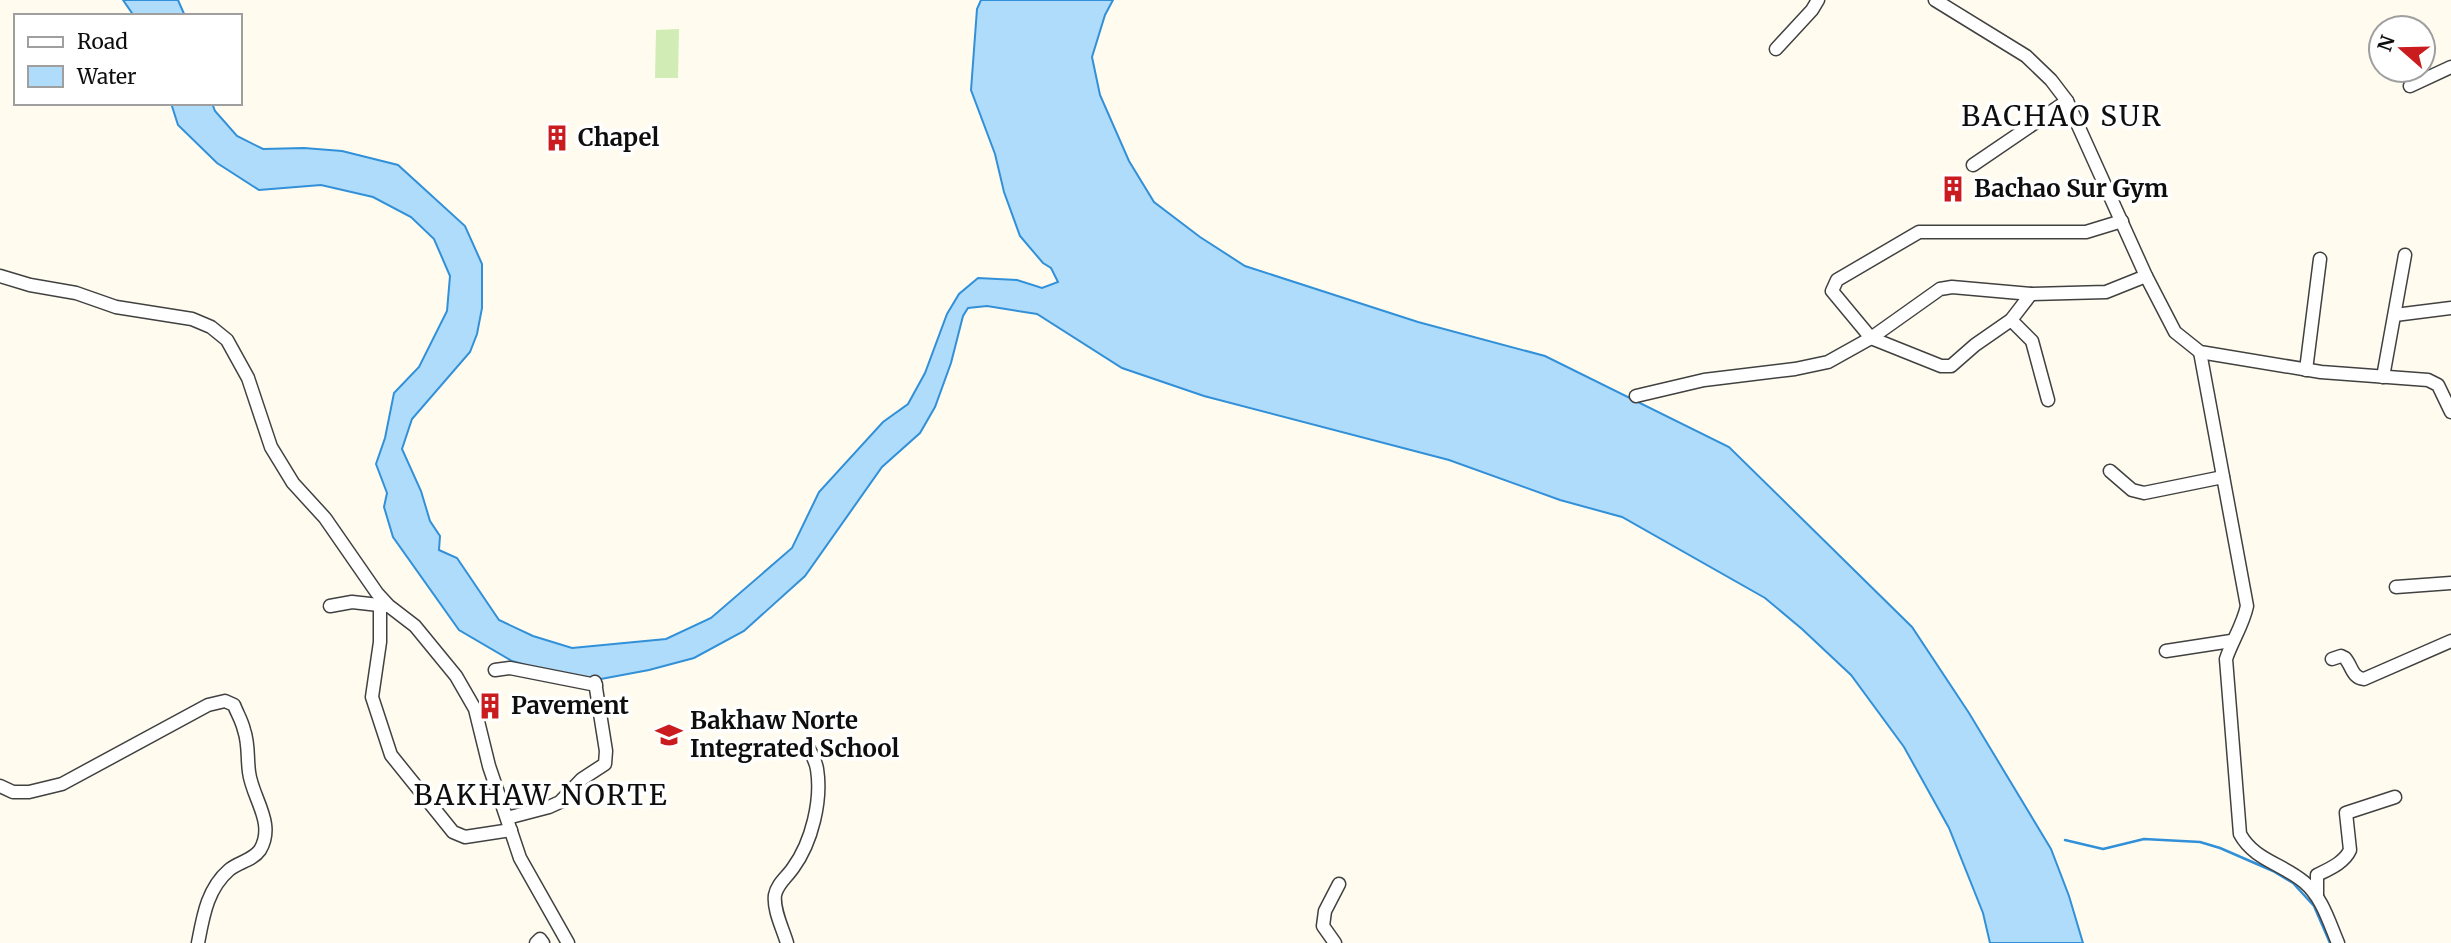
<svg xmlns="http://www.w3.org/2000/svg" width="2451" height="943" viewBox="0 0 2451 943" font-family="Merriweather,serif">
  <style>
    .green { fill: #d1edb5 }
    .water { fill: #b0dcfb; stroke: #3190d8; stroke-width: 2 }
    .lines { fill: none; stroke-linecap: round; stroke-linejoin: round }
    .stream { stroke: #3190d8; stroke-width: 2.5 }
    .minor-casing { stroke: #414141; stroke-width: 15 }
    .minor { stroke: #fff; stroke-width: 12 }
    .labels { text-anchor: middle; stroke-width: 7; stroke-linejoin: round; paint-order: stroke }
    .poi-label { font-size: 24px; font-weight: bold; fill: #0e0e0e; stroke: #fff; text-anchor: start }
    .quarter-label { font-size: 28px; letter-spacing: 2px; fill: #0e0e0e; stroke: #fff }
  </style>
  <rect width="100%" height="100%" fill="#fffcef"/>
  <polygon class="green" points="679,29 678,78 655,78 656,30"/>
  <g class="water">
    <polygon points="123,0 178,0 185,16 134,16"/>
    <polygon points="981,0 1113,0 1105,15 1092,57 1100,95 1129,161 1154,202 1200,237 1245,266 1418,322 1545,356 1729,447 1912,627 1969,713 2051,849 2069,896 2083,943 1990,943 1983,913 1949,828 1904,747 1851,675 1802,629 1765,598 1622,517 1560,500 1449,460 1204,396 1122,368 1037,314 987,306 968,308 963,316 951,363 935,407 920,433 882,467 805,576 744,631 694,658 649,670 601,679 563,676 512,661 459,630 393,537 384,507 387,493 376,464 385,438 394,393 419,367 447,311 450,276 434,239 411,217 373,197 321,185 259,190 217,163 178,125 171,103 212,103 215,111 237,136 263,149 304,148 342,151 398,165 465,226 482,264 482,308 477,334 470,352 412,419 402,449 421,491 430,521 440,536 439,550 457,558 499,620 533,636 572,648 666,639 711,618 792,548 819,492 883,422 908,404 925,373 947,314 959,294 978,278 1017,280 1042,288 1058,282 1051,268 1043,263 1020,236 1004,192 995,154 971,90 977,9"/>
  </g>
  <g class="lines">
    <polyline class="stream" points="2065,840 2103,849 2144,839 2200,842 2220,848 2273,871 2293,883 2314,906 2330,943"/>
    <g class="minor-casing">
      <g id="minor">
        <polyline points="1935,0 2026,56 2051,80 2067,101 2146,276 2175,332 2200,352 2321,372 2428,380 2438,385 2451,412"/>
        <polyline points="1776,49 1812,10 1818,0"/>
        <polyline points="2410,86 2451,67"/>
        <polyline points="1973,165 2067,101"/>
        <polyline points="0,276 30,285 76,293 116,307 192,319 211,327 227,340 248,378 271,447 293,483 325,518 377,593 389,606 415,626 456,676 475,709 489,766 520,858 568,943"/>
        <polyline points="2031,294 2011,320 1975,345 1951,366 1941,366 1871,338 1832,291 1837,280 1919,232 2086,232 2122,221"/>
        <polyline points="2395,315 2451,308"/>
        <polyline points="2011,320 2032,341 2048,400"/>
        <path d="M2200 352 2247 606C2243 625 2232 641 2226 659L2240 834C2254 860 2283 864 2304 882 2322 897 2329 922 2338 943"/>
        <polyline points="2306,370 2320,259"/>
        <polyline points="2383,377 2405,255"/>
        <polyline points="1636,396 1704,380 1795,369 1828,362 1871,338 1940,289 1952,287 2031,294 2106,292 2146,276"/>
        <polyline points="2110,471 2132,490 2144,493 2223,477"/>
        <polyline points="2396,587 2451,583"/>
        <polyline points="380,605 380,642 372,697 391,755 453,832 465,837 511,830"/>
        <polyline points="330,606 352,602 388,606"/>
        <polyline points="2166,651 2231,641"/>
        <path d="M2332 659 2341 656 2345 658C2352 666 2352 678 2364 679L2451 641"/>
        <polyline points="495,670 510,668 596,685"/>
        <path d="M0 786 13 792H29L62 784 208 705 225 701 234 705C237 713 242 721 244 730 249 744 247 758 249 772 252 798 276 823 260 850 252 861 238 862 229 870 207 889 203 917 198 943"/>
        <polyline points="507,818 549,807 560,802 582,779 605,764 606,751 595,682"/>
        <path d="M2317 895V875C2329 869 2344 863 2350 850L2346 813 2395 797"/>
        <polyline points="536,943 540,939 543,943"/>
        <path d="M787 943C783 929 773 910 775 895 777 884 787 877 793 868 812 842 822 800 817 769 816 762 812 755 809 749"/>
        <polyline points="1335,943 1323,926 1325,911 1339,884"/>
      </g>
    </g>
    <use href="#minor" class="minor"/>
  </g>
  <defs>
    <g id="building-bare" transform="scale(2.1)"><path d="M-4-6H4V6H1V3H-1V6H-4ZM-2.5-4.3h1.7v1.8h-1.7ZM.8-4.3h1.7v1.8H.8ZM-2.5-1h1.7V.8h-1.7ZM.8-1h1.7V.8H.8Z" fill="#ca1b1e" stroke="#fff" stroke-width="2.5" paint-order="stroke"/></g>
    <g id="school-bare" transform="scale(2.1)"><path d="M0-5L7-2L0 1L-7-2ZM-4 1L0 2.5L4 1V4Q0 6-4 4Z" fill="#ca1b1e" stroke="#fff" stroke-width="2.5" paint-order="stroke"/></g>
  </defs>
  <g fill-rule="evenodd">
    <use href="#building-bare" x="557" y="138"/>
    <use href="#building-bare" x="1953" y="189"/>
    <use href="#building-bare" x="490" y="706"/>
    <use href="#school-bare" x="669" y="735"/>
  </g>
  <g class="labels">
    <g class="poi-label">
      <text x="578" y="146">Chapel</text>
      <text x="1974" y="197">Bachao Sur Gym</text>
      <text x="511" y="714">Pavement</text>
      <text x="690" y="729">Bakhaw Norte<tspan x="690" dy="28">Integrated School</tspan></text>
    </g>
    <g class="quarter-label">
      <text x="2062" y="126">BACHAO SUR</text>
      <text x="541" y="805">BAKHAW NORTE</text>
    </g>
  </g>
  <rect x="14" y="14" width="228" height="91" fill="#ffffff" stroke="#9f9f9f" stroke-width="2"/>
  <rect x="28" y="37" width="35" height="10" fill="#ffffff" stroke="#9f9f9f" stroke-width="2"/>
  <text x="77" y="49" font-size="21" fill="#0e0e0e">Road</text>
  <rect x="28" y="66" width="35" height="21" fill="#b0dcfb" stroke="#9f9f9f" stroke-width="2"/>
  <text x="77" y="84" font-size="21" fill="#0e0e0e">Water</text>
  <g transform="translate(2402 49) rotate(290)"><circle r="33" fill="#ffffff" stroke="#9f9f9f" stroke-width="2"/>
  <path d="M0-5L12 26L0 18L-12 26Z" fill="#ca1b1e"/>
  <text y="-10" font-size="19" font-weight="bold" text-anchor="middle" fill="#0e0e0e">N</text>
  </g>
</svg>
